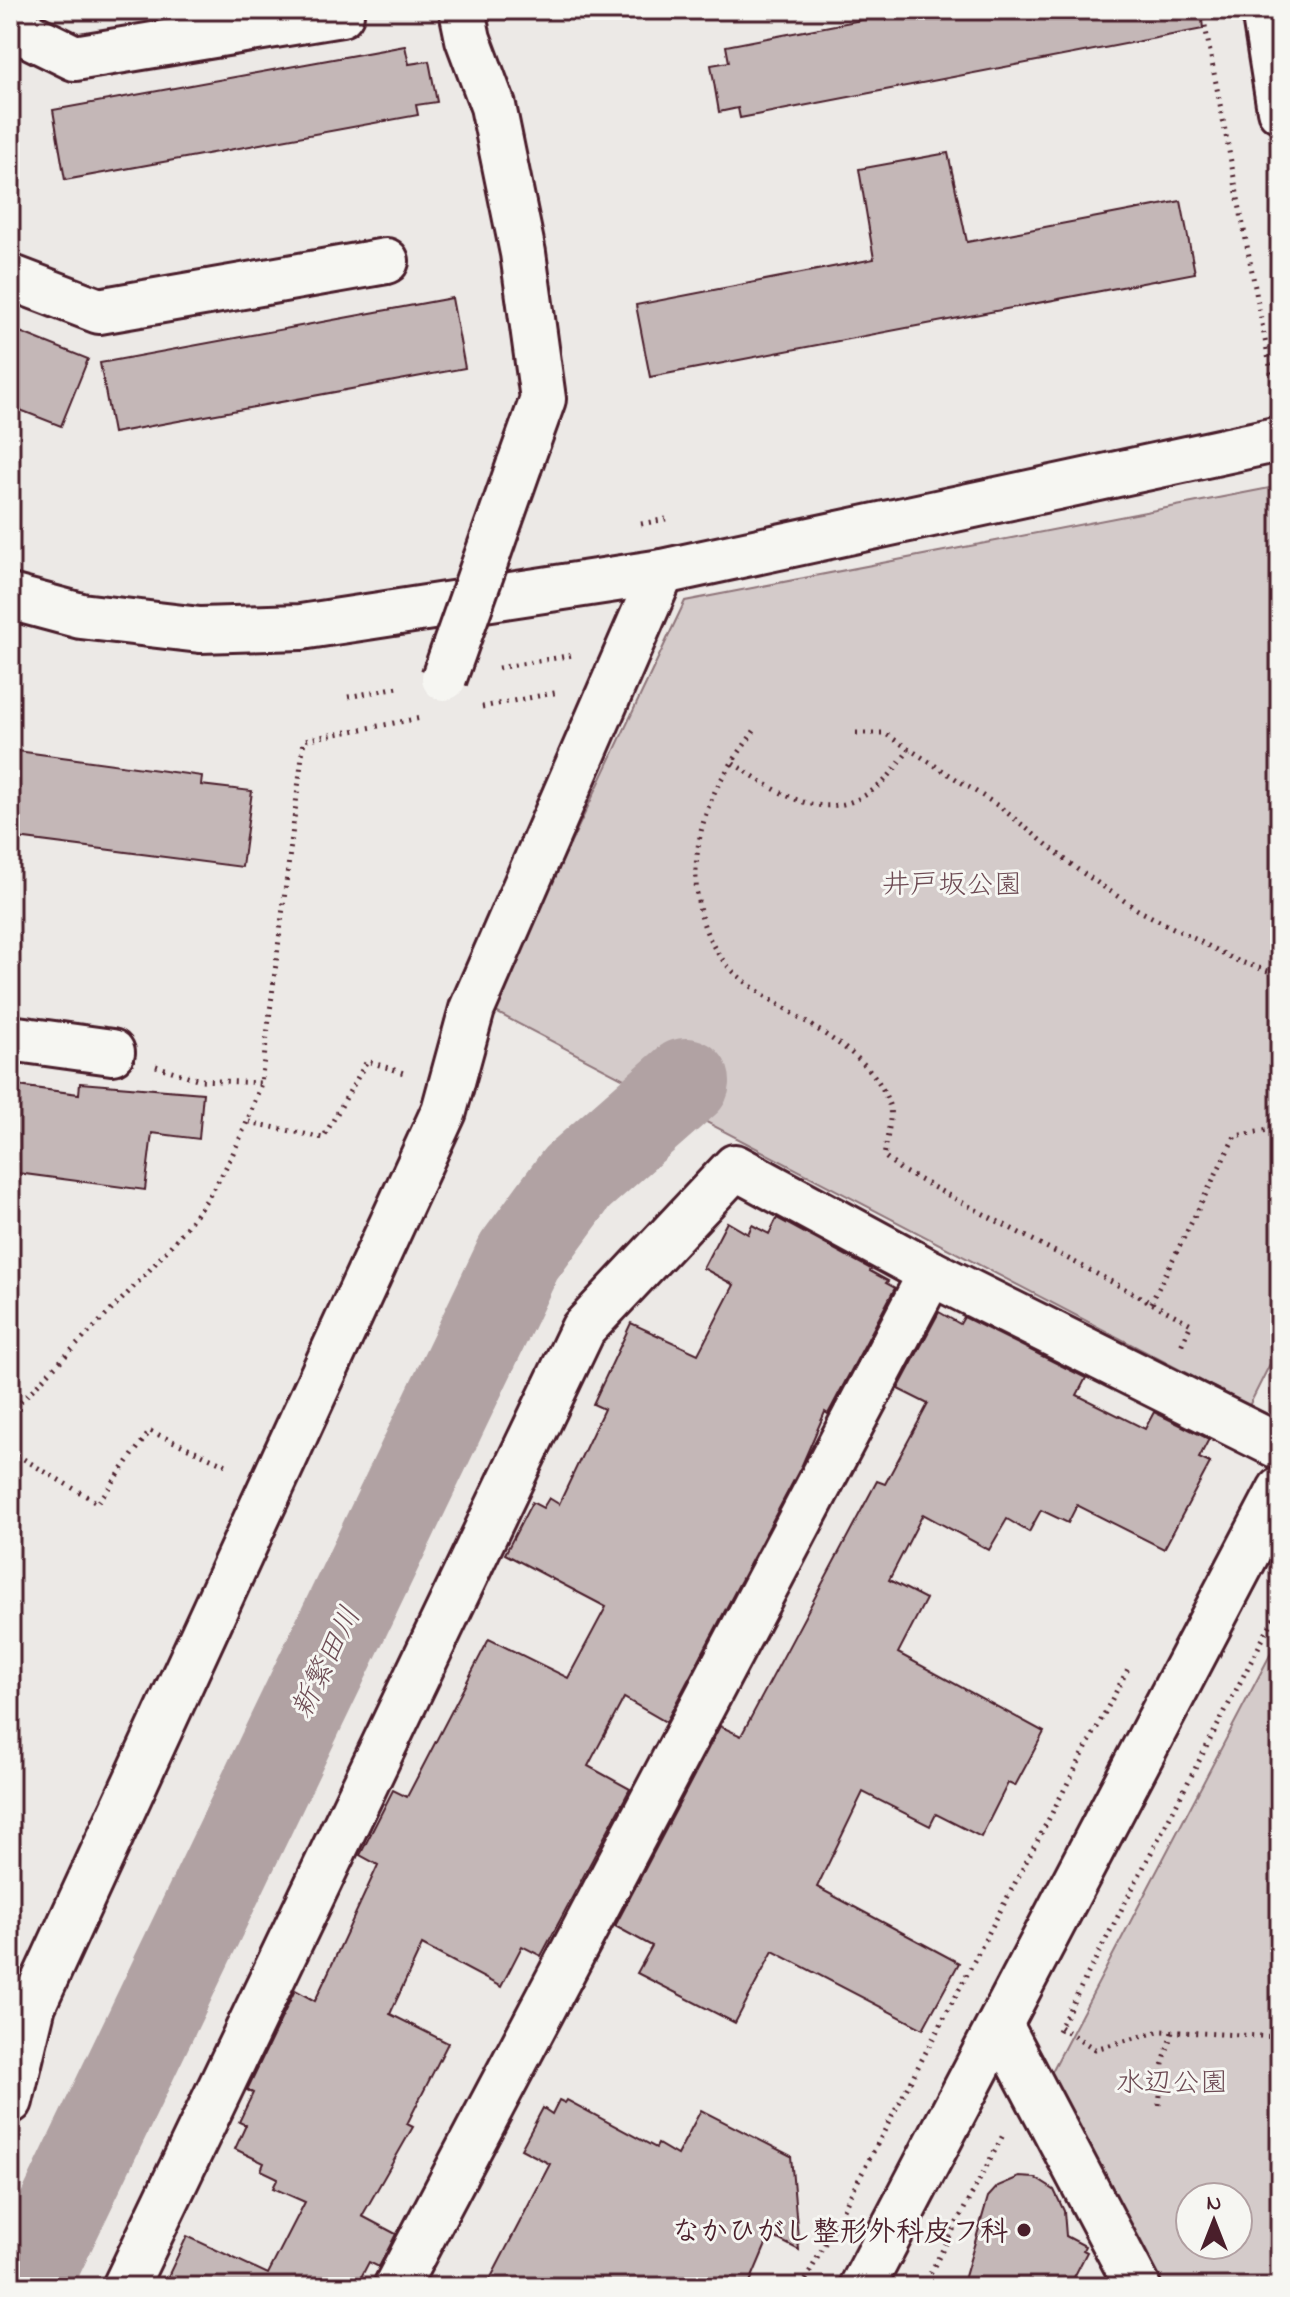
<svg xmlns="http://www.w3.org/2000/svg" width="1290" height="2297" viewBox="0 0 1290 2297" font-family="'Indie Flower','Klee One',sans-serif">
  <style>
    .green { fill: #d4cbca; stroke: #8f757a; stroke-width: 2; fill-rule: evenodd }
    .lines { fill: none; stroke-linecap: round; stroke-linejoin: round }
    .river { stroke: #b1a2a3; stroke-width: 88 }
    .building { fill: #c4b7b7; stroke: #4a1f2b; stroke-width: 2 }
    .minor-casing { stroke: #4a1f2b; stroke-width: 50 }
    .path { stroke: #4a1f2b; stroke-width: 5; stroke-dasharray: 2 6; stroke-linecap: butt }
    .minor { stroke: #f6f6f2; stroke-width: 44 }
    .minor-bridge-casing { stroke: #4a1f2b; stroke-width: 50; stroke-linecap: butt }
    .minor-bridge { stroke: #f6f6f2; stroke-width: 44 }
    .poi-dot { fill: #4a1f2b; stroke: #f6f6f2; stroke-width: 3 }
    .labels { text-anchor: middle; stroke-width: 6; stroke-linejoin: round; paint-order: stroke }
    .park-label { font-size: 28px; fill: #6c4a53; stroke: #f6f6f2 }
    .poi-label { font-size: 28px; font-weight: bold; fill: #4a1f2b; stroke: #f6f6f2; text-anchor: end }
    .water-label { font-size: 30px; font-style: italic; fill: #6e4d55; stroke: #f6f6f2 }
  </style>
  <rect width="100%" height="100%" fill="#ece9e6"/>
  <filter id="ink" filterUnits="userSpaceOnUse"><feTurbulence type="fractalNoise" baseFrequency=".0125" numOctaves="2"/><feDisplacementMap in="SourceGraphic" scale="16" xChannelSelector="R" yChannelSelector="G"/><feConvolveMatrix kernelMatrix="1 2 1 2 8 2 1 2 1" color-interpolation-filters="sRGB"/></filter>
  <g filter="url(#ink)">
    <g class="green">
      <polygon points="1280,486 1280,1344 1249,1406 492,1010 685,601"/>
      <path d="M1280 1636V2287H1158L1048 2079ZM1190 2197H1238V2245H1190Z"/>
    </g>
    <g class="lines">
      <polyline class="river" points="25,2287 519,1257 577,1178 686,1082"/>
    </g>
    <g class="building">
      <polygon points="913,10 1201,10 1203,29 740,118 738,108 719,112 711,65 729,62 726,46"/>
      <polygon points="405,46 409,64 429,61 437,102 416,105 418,115 65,180 53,110"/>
      <polygon points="948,153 967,242 1181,201 1195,273 650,377 636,305 874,259 859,169"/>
      <polygon points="452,298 465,368 113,433 100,363"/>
      <polygon points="10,328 88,359 61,426 10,406"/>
      <polygon points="10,750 202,776 201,785 252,791 242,867 10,837"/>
      <polygon points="80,1083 203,1093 199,1139 152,1133 145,1190 10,1172 10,1085 79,1094"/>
      <polygon points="777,1218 871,1269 870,1271 888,1281 886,1283 895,1288 828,1414 825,1412 802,1465 666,1722 624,1698 588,1766 630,1789 541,1956 522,1946 501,1987 422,1945 390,2014 448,2043 407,2124 413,2127 362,2216 396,2234 379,2267 369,2262 356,2287 163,2287 187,2236 268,2274 305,2202 273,2188 278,2178 261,2170 264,2163 235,2149 246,2125 239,2122 253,2093 247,2090 295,1990 315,2001 378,1865 360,1855 393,1790 407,1797 489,1639 568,1678 606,1607 505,1554 532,1502 543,1508 549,1498 559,1504 604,1409 593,1404 631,1323 698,1354 734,1285 703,1268 727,1222 748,1234 752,1225 769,1234"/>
      <polygon points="939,1312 960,1324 964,1317 1086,1378 1077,1395 1145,1429 1154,1412 1209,1439 1199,1458 1210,1463 1164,1549 1077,1505 1068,1523 1041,1510 1029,1532 1007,1519 989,1550 923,1514 889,1580 926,1599 898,1653 1044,1732 1015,1786 1008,1783 981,1837 936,1814 930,1826 863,1792 817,1887 959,1963 923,2029 773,1951 735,2023 637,1973 652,1946 615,1926 720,1726 741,1736 877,1481 885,1484 928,1404 898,1389"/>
      <polygon points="559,2100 565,2103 567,2100 656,2148 658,2144 677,2155 701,2110 791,2156 799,2250 770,2235 748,2287 486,2287 550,2164 521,2149 543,2108 552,2114"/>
      <polygon points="1019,2177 1035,2178 1054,2190 1064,2211 1066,2236 1085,2246 1083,2250 1087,2252 1069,2287 962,2287 988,2197 998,2186"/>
    </g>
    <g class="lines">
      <g class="minor-casing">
        <g id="minor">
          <polyline points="462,10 468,39 493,106 523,253 543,399 519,466"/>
          <polyline points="1264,10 1280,110"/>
          <polyline points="10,26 75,58 341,14"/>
          <polyline points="10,277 99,311 386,261"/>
          <polyline points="10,597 81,616 200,630 301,627 662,572 1280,439"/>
          <polyline points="10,1038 112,1052"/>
          <polyline points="1000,2025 1138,2287"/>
          <polyline points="10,2101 33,2005 444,1111 472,1009 662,572"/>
          <polyline points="125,2287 583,1329 735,1167 931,1273 1280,1447"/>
          <polyline points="396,2287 931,1273"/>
          <polyline points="862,2287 1280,1490"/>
        </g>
      </g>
      <g class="path">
        <polyline points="1202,10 1275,392"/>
        <polyline points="641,524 666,519"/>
        <polyline points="498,668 573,655"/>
        <polyline points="348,697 398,687"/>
        <polyline points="482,707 559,692"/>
        <path d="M754 731C740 752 722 774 712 798 688 854 687 930 736 974 760 995 791 1011 817 1029 848 1050 879 1068 890 1108 892 1117 886 1144 884 1156L901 1170 1191 1324 1181 1346"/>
        <polyline points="856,733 884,733 1000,807 1077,869 1138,910 1238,961 1280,975"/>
        <path d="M733 763C782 795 828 830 882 783 892 774 900 761 909 750"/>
        <polyline points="156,1066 200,1080 261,1083"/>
        <polyline points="249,1122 323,1138 367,1061 407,1074"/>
        <polyline points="1151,1303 1235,1136 1280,1128"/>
        <polyline points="1275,1391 1280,1379"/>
        <path d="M10 1414C72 1345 145 1284 200 1209 226 1174 248 1124 261 1083L304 740 421 718"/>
        <polyline points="10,1451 98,1503 150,1431 231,1467"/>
        <polyline points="1060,2027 1095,2049 1161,2031 1280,2037"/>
        <polyline points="1058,2031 1280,1606"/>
        <polyline points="1159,2105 1163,2064 1172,2032"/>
        <polyline points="802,2287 1130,1665"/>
        <polyline points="923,2287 1003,2135"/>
      </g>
      <use href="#minor" class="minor"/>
      <g class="minor-bridge-casing">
        <polyline id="minor-bridge" points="444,678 519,466"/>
      </g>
      <use href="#minor-bridge" class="minor-bridge"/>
    </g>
  </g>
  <circle class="poi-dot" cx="1024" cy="2230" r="8"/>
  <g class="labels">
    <g class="park-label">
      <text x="952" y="893">井戸坂公園</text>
      <text x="1172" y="2091">水辺公園</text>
    </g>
    <g class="poi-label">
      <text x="1008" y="2240">なかひがし整形外科皮フ科</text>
    </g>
    <g class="water-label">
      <text transform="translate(325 1662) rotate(-64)" y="10">新繁田川</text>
    </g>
  </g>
  <rect width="1290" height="2297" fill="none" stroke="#f6f6f2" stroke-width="40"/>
  <rect x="20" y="20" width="1250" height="2257" fill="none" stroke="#4a1f2b" stroke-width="3" filter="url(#ink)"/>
  <g transform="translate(1214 2221)"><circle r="38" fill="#f6f6f2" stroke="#b1a0a2" stroke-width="2"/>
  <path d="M0-6L14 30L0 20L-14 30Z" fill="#4a1f2b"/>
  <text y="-12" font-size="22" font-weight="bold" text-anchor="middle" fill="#4a1f2b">N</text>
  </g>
</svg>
